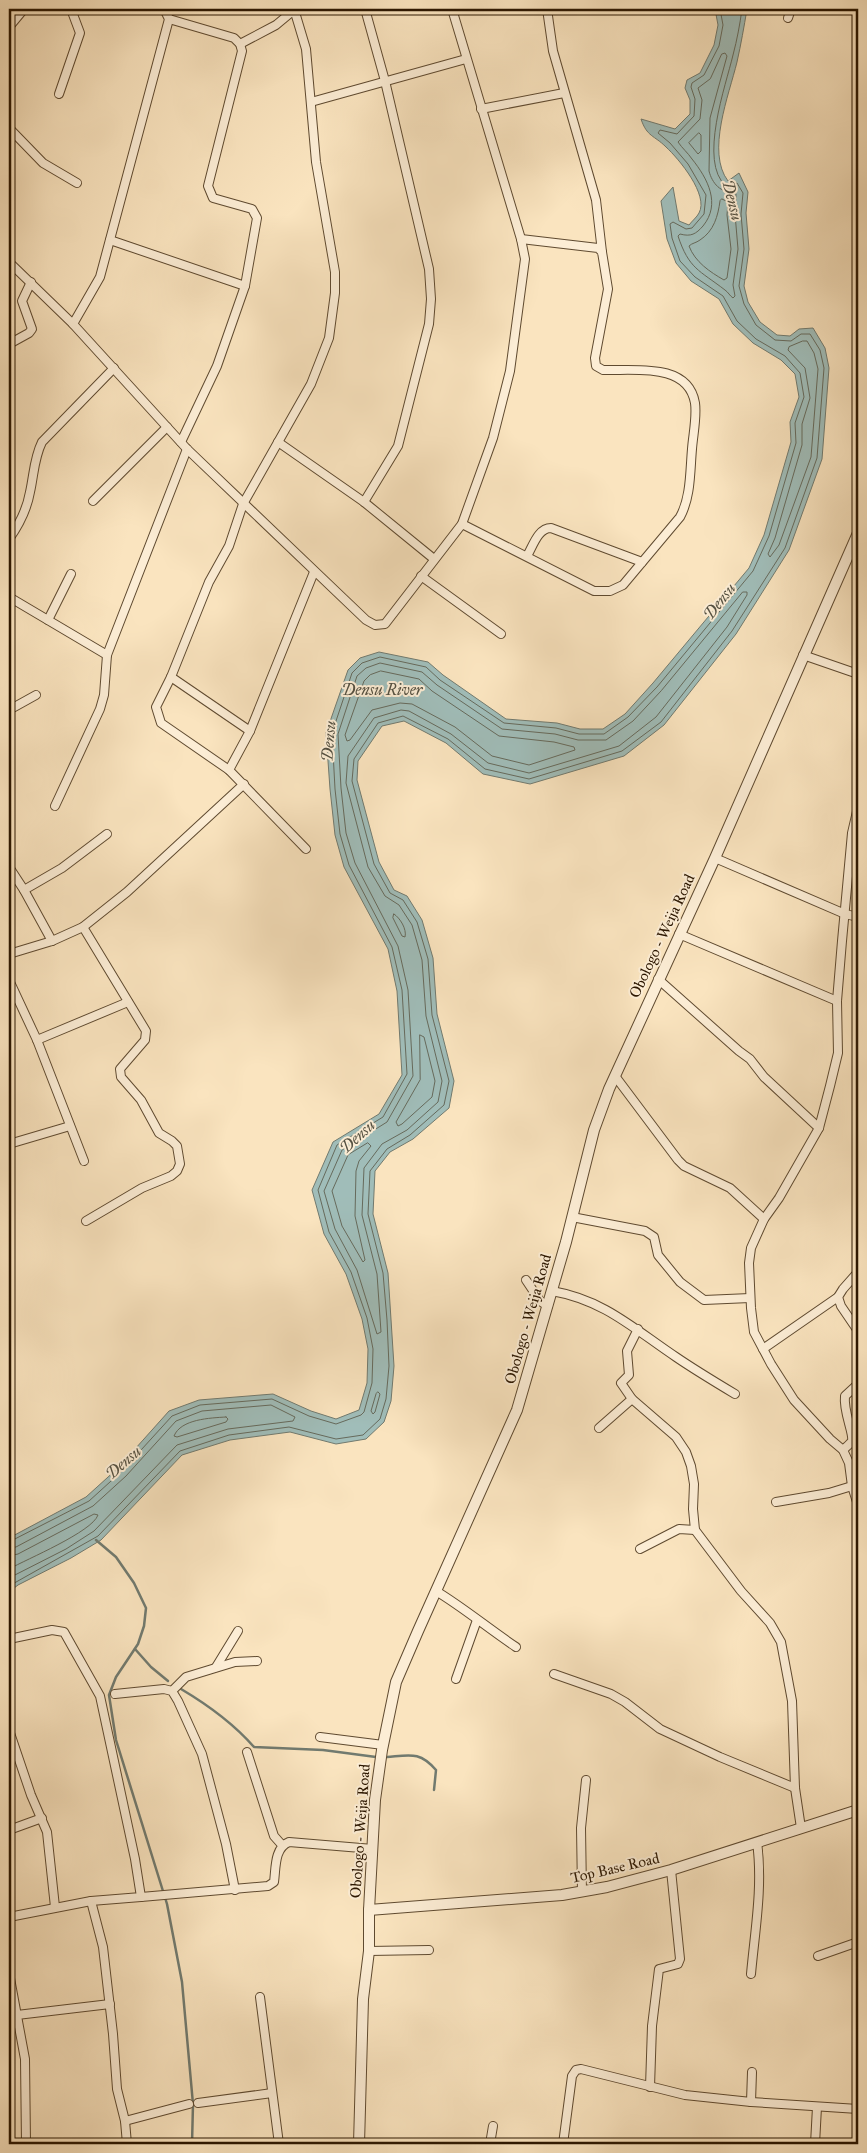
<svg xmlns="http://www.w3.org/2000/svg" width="867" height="2153" viewBox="0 0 867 2153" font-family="'IM FELL Great Primer',serif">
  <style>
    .water { fill: #a0bdb9; stroke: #717a6f }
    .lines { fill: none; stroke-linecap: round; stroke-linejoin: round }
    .shore { stroke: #666a5c; stroke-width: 1 }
    .stream { stroke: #717a6f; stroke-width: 2.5 }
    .minor-casing { stroke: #5f4a30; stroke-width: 10 }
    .tertiary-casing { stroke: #5f4a30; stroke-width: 12 }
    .minor { stroke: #fcedd5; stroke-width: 8 }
    .tertiary { stroke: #fcedd5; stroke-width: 10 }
    .labels { text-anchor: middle; stroke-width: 4; stroke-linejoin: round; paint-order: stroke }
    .street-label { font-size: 15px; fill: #2b1600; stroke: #fcedd5 }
    .water-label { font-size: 16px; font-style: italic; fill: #545041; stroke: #fcedd5 }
  </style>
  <rect width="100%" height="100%" fill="#fae4bf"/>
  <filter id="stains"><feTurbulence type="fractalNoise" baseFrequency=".004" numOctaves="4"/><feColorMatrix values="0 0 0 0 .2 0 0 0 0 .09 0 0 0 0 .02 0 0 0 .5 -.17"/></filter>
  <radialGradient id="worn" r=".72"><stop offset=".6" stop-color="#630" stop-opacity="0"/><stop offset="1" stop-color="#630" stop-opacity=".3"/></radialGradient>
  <path class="water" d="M715 9H747C744 27 741 44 737 62 729 95 706 152 728 181L739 173 748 192 746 213 749 249 744 286 748 302 760 322 777 335 790 336 799 329 813 328 825 348 829 368 822 459 789 550 736 634 664 725 624 756 530 784 483 774 446 743 404 721 382 726 358 761 357 780 379 862 394 890 407 896 422 920 433 958 437 1014 454 1081 449 1108 413 1139 390 1152 375 1171 373 1214 388 1273 394 1366 391 1401 384 1422 366 1439 336 1444 290 1432 230 1440 182 1455 101 1540 71 1558 18 1585 9 1592V1538L86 1497 118 1468 169 1411 199 1400 273 1394 311 1411 336 1419 359 1410 367 1383 368 1349 362 1319 346 1274 324 1234 312 1190 333 1142 379 1114 402 1075 397 991 388 949 344 867 335 835 330 789 326 733 348 670 360 658 379 652 428 662 443 675 506 719 557 723 580 729H603L625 714 653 683 749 568 764 535 791 442 790 422 799 397 795 374 781 360 753 343 733 324 719 299 691 281 676 263 667 239 661 201 673 187 679 221 689 225C692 221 697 217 699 213 709 195 679 159 666 147 654 135 647 137 641 119L675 129 690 114V100L685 88 687 80 700 73 714 45 718 25Z"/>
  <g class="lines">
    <g class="shore">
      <path d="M722 54 725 53 727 56 710 118 709 171C712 183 721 194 734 191L736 194 735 214 738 249 733 285 735 296 733 298C730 296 728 292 725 290 699 270 689 269 678 236L680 234C691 237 696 234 703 226 721 204 708 179 692 159 688 153 682 148 678 142L700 119 702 100 698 88 710 79Z"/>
      <polygon points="699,133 701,135 701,151 698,154 689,143"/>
      <path d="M722 199 728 202 727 215 731 249 727 278 724 280C710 272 695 262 689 246 692 243 696 243 700 240 714 231 718 216 720 201Z"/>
      <polygon points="803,341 807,341 814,353 818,369 811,457 779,545 770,557 768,554 775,538 802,445 802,424 810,398 805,368 788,350 789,347"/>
      <polygon points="743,592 747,592 747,595 727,627 656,717 619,746 529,773 488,763 451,734 409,711 401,710 374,718 348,756 346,783 368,867 385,896 399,905 412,925 422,960 426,1016 442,1081 438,1102 407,1130 382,1144 364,1168 362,1215 377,1274 381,1332 377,1334 357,1270 335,1229 324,1191 342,1150 387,1122 413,1076 408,990 398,946 355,863 346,833 341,788 338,734 357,676 366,668 380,663 422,672 437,685 502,729 555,734 578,740 606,740 633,721 661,691"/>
      <polygon points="381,671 419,679 432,691 499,736 554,742 574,747 575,750 529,765 492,756 455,727 412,704 400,703 372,710 350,740 347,741 345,735 364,681 370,675"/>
      <path d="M394 914C400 918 407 929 405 937L402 936 393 918Z"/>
      <polygon points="420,1035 424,1037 435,1081 432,1097 402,1124 398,1126 396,1122 420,1080"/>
      <polygon points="368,1143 371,1146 359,1161 356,1171 355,1216 365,1260 363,1262 342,1226 332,1191 348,1155"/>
      <polygon points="378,1392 380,1394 375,1412 373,1414 371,1411 376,1394"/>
      <path d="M226 1417 228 1419 226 1422 177 1437 174 1436C181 1419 210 1418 226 1417Z"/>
      <polyline points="9,1542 89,1501 121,1472 172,1416 200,1405 272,1399 309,1416 336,1424 361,1415 364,1412 372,1383 373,1349 367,1318 351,1272 329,1232 318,1190 337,1145 383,1117 407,1074 402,990 392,947 349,865 340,834 335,789 332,733 352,673 362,663 380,657 426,667 440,680 504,723 556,728 579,734 604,734 628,717 657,687 753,571 769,536 796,443 795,423 804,397 800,373 785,356 756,339 737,321 723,296 695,277 680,261 672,238 670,224 673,222 686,229 692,228 704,214 706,195 688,164 670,143 658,133 660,130 677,134 694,116 695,99 691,87 692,83 704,75 719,46 723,25 720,9"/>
      <polyline points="9,1548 16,1547 93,1506 126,1476 176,1421 202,1411 271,1405 295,1417 293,1421 228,1429 177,1445 94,1531 66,1549 9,1578"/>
      <path d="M9 1556 18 1554 94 1514 98 1515C92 1532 27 1559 9 1569"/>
      <path d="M9 1586 98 1536 180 1451 229 1435 289 1427 336 1439 363 1435 380 1419 386 1399 389 1366 387 1320 383 1273 368 1214 370 1171 387 1149 410 1135 444 1105 449 1081 432 1015 428 959 417 922 403 900 390 893 374 864 352 781 354 759 378 723 403 716 448 739 485 769 529 779 622 751 661 722 732 631 785 548 817 458 824 368 820 350 810 334H801L791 341 775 340 756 325 744 304 739 286 744 249 741 214 743 193 737 183 726 186C698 162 726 85 733 55 737 40 740 24 742 9"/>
    </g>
    <g class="stream">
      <polyline points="96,1540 116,1557 134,1583 146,1608 144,1626 138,1644 116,1677 109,1695 116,1740 167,1904 182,1982 193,2104 192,2144"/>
      <polyline points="135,1649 151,1667 168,1681"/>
      <path d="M181 1689C208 1705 233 1723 254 1747L323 1750 376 1757"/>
      <path d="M387 1757C410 1755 420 1751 436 1770L434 1790"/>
    </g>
    <g class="minor-casing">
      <g id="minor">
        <polyline points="294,9 306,49 316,162 335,272 335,293 329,338 311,384 243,504 229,546 209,582 171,677 156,707 161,723 229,770 306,849"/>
        <polyline points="547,9 553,51 596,200 602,252"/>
        <polyline points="788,18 791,9"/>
        <polyline points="169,19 234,38 240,44 242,51 208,186 213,198 252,209 257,218 245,286 217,366 181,442"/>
        <polyline points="9,27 24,9"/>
        <polyline points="240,44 276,25 294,10"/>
        <polyline points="59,94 80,33 71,9"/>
        <polyline points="311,102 466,59"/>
        <polyline points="481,109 564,93"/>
        <polyline points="9,128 43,163 77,183"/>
        <polyline points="110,240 245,286"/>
        <polyline points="9,262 73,324 187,449 366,620 375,625 385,624 462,524 493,438 510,371 525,259 521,239 452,9"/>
        <polyline points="73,324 100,277 169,19 164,9"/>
        <polyline points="9,344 29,333 32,329 22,301 31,282"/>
        <polyline points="278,442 364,502 434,559"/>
        <polyline points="93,501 167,427"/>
        <polyline points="364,502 398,446 429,324 431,299 429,269 385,81 365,9"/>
        <path d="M462 524 594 591H610L623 585 680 517C691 497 690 471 692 449 693 435 697 417 695 403 688 362 634 371 603 370L596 366 595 358 608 289 602 252 598 248 521 239"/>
        <path d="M9 539C19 525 27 509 30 492 34 474 34 458 42 442L114 368"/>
        <path d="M527 556C533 546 538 528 551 528L642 562"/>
        <polyline points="421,576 501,634"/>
        <polyline points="9,597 107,655"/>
        <polyline points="48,620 71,574"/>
        <polyline points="803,655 858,674"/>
        <polyline points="171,677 250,731"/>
        <polyline points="9,710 36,695"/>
        <polyline points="229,770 250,731 314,572"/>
        <polyline points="55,806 100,709 104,695 107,655 187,449"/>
        <polyline points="858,807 852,833 842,941 837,1001 838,1053 830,1086 819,1128 779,1198 764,1219 751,1248 749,1263 751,1308 754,1332 771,1364 794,1400 830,1439 843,1450 849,1463 852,1486 858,1505"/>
        <polyline points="715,858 845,914 858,917"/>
        <polyline points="9,867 24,890 52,941"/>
        <polyline points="24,890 62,868 107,834"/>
        <polyline points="83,927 146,1031 145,1040 120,1069 121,1077 141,1100 159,1133 172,1141 177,1146 180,1164 177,1171 171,1176 142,1188 86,1221"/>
        <polyline points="679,934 837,1001"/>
        <polyline points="9,954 52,941 83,927 127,892 244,784"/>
        <polyline points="658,979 739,1051 750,1059 764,1077 819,1128"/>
        <polyline points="9,980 37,1040 84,1161"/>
        <polyline points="37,1040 128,1002"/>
        <polyline points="615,1076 678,1160 684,1166 730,1188 764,1219"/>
        <polyline points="9,1144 70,1126"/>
        <polyline points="572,1217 645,1231 654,1237 658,1255 680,1282 704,1300 750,1298"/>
        <polyline points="858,1272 843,1289 838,1297 841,1306 858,1331"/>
        <polyline points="526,1280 540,1301 548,1306"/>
        <path d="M552 1291C604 1300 634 1329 676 1357 695 1370 715 1382 735 1394"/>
        <polyline points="638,1329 627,1351 629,1375 621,1383 632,1399 676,1437 686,1452 691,1466 694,1484 693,1509 695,1530 741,1591 770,1623 781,1642 792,1701 795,1788 801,1828"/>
        <polyline points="763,1349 838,1297"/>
        <polyline points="599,1428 632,1399"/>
        <path d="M843 1450C846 1447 850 1444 852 1441 854 1433 843 1412 845 1396L858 1384"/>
        <polyline points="776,1502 829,1493 852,1486"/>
        <polyline points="640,1549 679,1529 695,1530"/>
        <path d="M436 1591C464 1608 489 1629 516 1647"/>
        <polyline points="9,1639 52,1630 64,1632 100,1696 135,1859 141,1897 91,1901 9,1917"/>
        <polyline points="216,1667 238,1631"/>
        <polyline points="554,1674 611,1694 625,1702 660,1729 720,1757 795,1788"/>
        <polyline points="456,1679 477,1620"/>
        <polyline points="172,1691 186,1677 235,1662 257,1661"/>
        <polyline points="115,1694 164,1689 172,1691 178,1701 202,1754 226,1844 235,1890"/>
        <polyline points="9,1730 31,1795 47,1832 55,1907"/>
        <polyline points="320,1737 383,1745"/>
        <polyline points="247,1752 274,1836 282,1845"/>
        <polyline points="9,1830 42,1818"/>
        <polyline points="582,1892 581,1828 586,1780"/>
        <path d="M141 1897 268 1886 274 1882C276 1868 274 1848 289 1842L373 1849"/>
        <polyline points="91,1901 103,1947 113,2034 117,2089 125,2121 127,2144"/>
        <polyline points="369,1951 429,1950"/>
        <polyline points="818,1956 858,1942"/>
        <polyline points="9,1973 25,2059 26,2144"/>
        <path d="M751 1974C755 1930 763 1886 757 1842"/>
        <polyline points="260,1997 279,2144"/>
        <polyline points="17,2015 110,2004"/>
        <polyline points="650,2087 652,2026 659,1969 678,1964 680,1959 671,1870"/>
        <polyline points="751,2102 752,2072"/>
        <polyline points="198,2103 272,2093"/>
        <polyline points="125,2121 189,2104"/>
        <polyline points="490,2144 493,2126"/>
        <polyline points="563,2144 572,2076 576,2070 581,2069 685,2095 751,2102 858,2109"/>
        <polyline points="815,2144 817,2107"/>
      </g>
    </g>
    <g class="tertiary-casing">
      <g id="tertiary">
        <polyline points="369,1910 562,1895 607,1887 671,1870 858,1810"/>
        <polyline points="359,2144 363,1999 369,1951 369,1910 375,1800 382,1750 396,1682 418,1631 517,1410 566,1242 594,1130 609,1089 715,858 858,533"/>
      </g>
    </g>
    <use href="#minor" class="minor"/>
    <use href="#tertiary" class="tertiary"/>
  </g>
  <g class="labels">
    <g class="street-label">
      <text transform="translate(662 936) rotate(-65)" y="5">Obologo - Weija Road</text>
      <text transform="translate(528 1319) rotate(-74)" y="5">Obologo - Weija Road</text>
      <text transform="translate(360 1831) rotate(-86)" y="5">Obologo - Weija Road</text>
      <text transform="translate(615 1868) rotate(-13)" y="5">Top Base Road</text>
    </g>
    <g class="water-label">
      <text transform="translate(733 200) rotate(76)" y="6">Densu</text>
      <text transform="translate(719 601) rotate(-52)" y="6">Densu</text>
      <text x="382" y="695">Densu River</text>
      <text transform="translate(328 741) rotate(-85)" y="6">Densu</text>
      <text transform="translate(357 1136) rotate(-42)" y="6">Densu</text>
      <text transform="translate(123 1462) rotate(-41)" y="6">Densu</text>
    </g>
  </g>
  <rect width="867" height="2153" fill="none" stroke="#fae4bf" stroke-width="30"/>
  <rect x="10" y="10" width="847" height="2133" fill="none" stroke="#2b1600" stroke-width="2.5"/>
  <rect x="15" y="15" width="837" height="2123" fill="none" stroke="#2b1600"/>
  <rect width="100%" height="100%" filter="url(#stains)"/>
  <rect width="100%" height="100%" fill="url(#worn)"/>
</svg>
